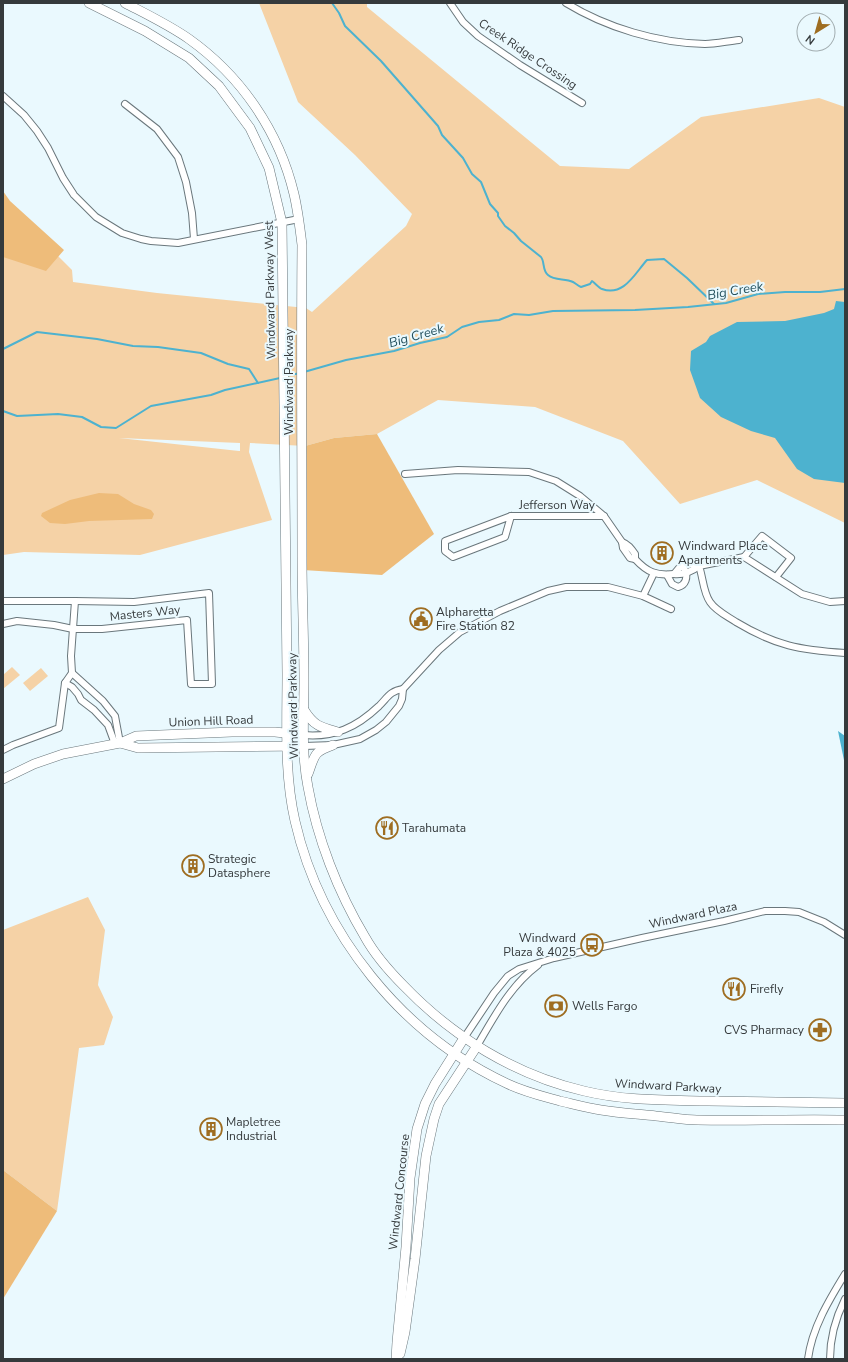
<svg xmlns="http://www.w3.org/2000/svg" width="848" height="1362" viewBox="0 0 848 1362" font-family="'Nunito Sans',sans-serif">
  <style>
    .green { fill: #f5d2a6; fill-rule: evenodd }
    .forest { fill: #eebc7a }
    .water { fill: #4db2cf }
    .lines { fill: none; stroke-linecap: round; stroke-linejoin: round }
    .stream { stroke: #4db2cf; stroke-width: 2 }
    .street-casing { stroke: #6a777c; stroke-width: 8 }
    .secondary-casing { stroke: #6a777c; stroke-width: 10 }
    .street { stroke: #fff; stroke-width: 6 }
    .secondary { stroke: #fff; stroke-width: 9 }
    .labels { text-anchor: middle; stroke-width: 4; stroke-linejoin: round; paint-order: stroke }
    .street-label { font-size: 12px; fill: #353a3c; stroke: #eaf9fe }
    .poi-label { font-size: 12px; fill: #353a3c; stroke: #eaf9fe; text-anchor: start }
    .water-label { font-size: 13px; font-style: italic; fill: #25515e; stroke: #eaf9fe }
  </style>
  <rect width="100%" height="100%" fill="#eaf9fe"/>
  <g class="green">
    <path d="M259 3H367V7L560 166 629 169 701 117 819 98 845 107V523L757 480 680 504 623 441 535 407 438 400 377 434 334 438 305 446 250 443 249 452 272 520 140 555 24 552 3 555V208L36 234 72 270 73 282 157 293 306 308 312 312 406 226 412 214 355 155 298 102ZM119 438 240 443V451H239Z"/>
    <polygon points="12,667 20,675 3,689 3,675"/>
    <polygon points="41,668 48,676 30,691 23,683"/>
    <polygon points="88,897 105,930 98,985 113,1017 104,1045 79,1048 57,1211 3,1170 3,930"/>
  </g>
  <g class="forest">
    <polygon points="3,191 10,201 64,250 46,271 3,257"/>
    <polygon points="377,434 434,534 382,575 303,570 305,446 334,438"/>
    <polygon points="99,493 118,494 134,504 151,510 154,514 152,519 89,521 65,524 50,523 41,516 42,513 70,500"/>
    <polygon points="3,1170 57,1211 3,1299"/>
  </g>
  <g class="water">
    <polygon points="836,301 845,302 845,483 814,479 797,469 775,438 751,431 721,417 700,398 690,370 691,351 706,342 710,336 737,322 785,321 824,313 834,309"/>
    <polygon points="838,731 845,736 845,765"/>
  </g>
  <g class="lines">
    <g class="stream">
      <path d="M332 3 339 13 345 26 381 61 438 126 442 135 463 158 472 174 481 182 490 204 498 213V216L505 226 514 233 521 241 541 257C545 262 542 270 548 275 555 281 565 278 573 282 575 283 578 286 581 287L590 284 592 281C595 283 599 288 602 289 624 297 635 273 647 260L664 259 687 278 714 304"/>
      <polyline points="3,349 37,332 97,339 133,346 158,347 201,353 228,364 249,369 258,383"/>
      <polyline points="304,372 346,360 394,351 420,343 447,337 462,327 479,322 499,320 514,314 529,315 553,311 635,310 688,307 726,303 758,294 785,292 820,292 845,289"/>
      <polyline points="286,376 300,373"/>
      <polyline points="3,411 17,416 58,414 82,417 101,427 116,428 151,406 211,395 225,390 280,378"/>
    </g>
    <g class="street-casing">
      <g id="street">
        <polyline points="450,3 463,22 478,36 520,65 582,103"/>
        <path d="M566 3C607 28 658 43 705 44 716 44 728 41 739 40"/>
        <polyline points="3,96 24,115 37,131 48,148 63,178 74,195 96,217 122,233 141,239 151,241 178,243 299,219"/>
        <polyline points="125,104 157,129 178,157 186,182 192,213 194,239"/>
        <polyline points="405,474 458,470 529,472 556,481 580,496 604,516 622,542"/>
        <polygon points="511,516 505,537 453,557 445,551 445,541"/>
        <polyline points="511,516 604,516"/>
        <path d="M622 542C628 544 631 548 635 554V559L630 558 623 548Z"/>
        <polyline points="744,557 762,536 791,558 776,577"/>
        <path d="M635 559C647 572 656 576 674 574"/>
        <path d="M690 564 699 566C691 572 684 575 674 574L679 568Z"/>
        <path d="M667 575 672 584 678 587C686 585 688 577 685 570"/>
        <polyline points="643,596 654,573"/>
        <polyline points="3,601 75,601 134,602 209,593 212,684 191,684 187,620 102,629 73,629 54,625 17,621 3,624"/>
        <path d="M845 601 830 602 802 594 744 557 699 566C703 577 703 592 710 602 716 611 727 616 736 622 776 646 800 650 845 653"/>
        <polyline points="72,673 103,701 115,716 120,743"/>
        <polyline points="65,683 72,687 78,694 81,700 94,710 108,725 115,744"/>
        <path d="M303 735C334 738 357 727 379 706 388 697 390 691 403 689"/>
        <polyline points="304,746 333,745 360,739 376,730 386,722 399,706 402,699 403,689 439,650 460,632 500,611 548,591 566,587 608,587 643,596 671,609"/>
        <polyline points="3,750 13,745 59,728 65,683 72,673 71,656 75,601"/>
        <polyline points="464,1038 494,993 508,976 519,969 554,958 642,938 724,921 765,911 785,911 799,912 824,922 845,935"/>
        <path d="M477 1046C494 1017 510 986 538 965"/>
        <path d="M808 1359C812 1328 829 1300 845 1274"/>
        <path d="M830 1359C830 1338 836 1317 845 1299"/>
      </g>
    </g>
    <g class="secondary-casing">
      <g id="secondary">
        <path d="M89 3 145 31 189 58 219 86 250 128 269 168 282 223 287 674C287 723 284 773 295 821 321 934 402 1035 508 1084 525 1092 542 1096 560 1101 573 1104 587 1108 601 1110 619 1113 637 1114 656 1116 669 1117 684 1120 697 1120 747 1121 796 1119 845 1120"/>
        <path d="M125 3C146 14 169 25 189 39 241 76 279 131 294 194 298 211 300 228 302 245 301 349 302 453 302 557 302 598 304 640 304 681 304 716 301 752 308 787 317 838 338 892 365 937 375 955 389 971 404 986 453 1037 515 1075 584 1091 625 1101 667 1100 708 1101 754 1102 799 1102 845 1103"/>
        <path d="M304 710C314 726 320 727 338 732"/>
        <polyline points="120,743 138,748 304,746"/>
        <path d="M308 774C315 755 313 752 333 745"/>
        <polyline points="3,779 34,764 63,754 120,743 136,736 232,732 275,732 303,735"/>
        <polyline points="400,1354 405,1332 415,1259 426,1156 434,1119 439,1104 477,1046"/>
        <polyline points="396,1359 397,1342 406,1247 410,1178 417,1129 425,1104 435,1084 464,1038"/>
      </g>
    </g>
    <use href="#street" class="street"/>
    <use href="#secondary" class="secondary"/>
  </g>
  <defs>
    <g id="building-ring" transform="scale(1.15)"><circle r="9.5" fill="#eaf9fe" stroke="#9e6d21" stroke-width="1.5"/><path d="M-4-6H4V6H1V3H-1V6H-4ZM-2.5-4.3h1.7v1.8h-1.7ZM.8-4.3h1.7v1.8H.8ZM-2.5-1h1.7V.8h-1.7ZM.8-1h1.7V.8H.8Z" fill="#9e6d21"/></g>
    <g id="civic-ring" transform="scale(1.15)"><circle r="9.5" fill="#eaf9fe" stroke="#9e6d21" stroke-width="1.5"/><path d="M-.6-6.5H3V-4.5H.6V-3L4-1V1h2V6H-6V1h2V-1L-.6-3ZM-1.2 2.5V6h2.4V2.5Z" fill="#9e6d21"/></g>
    <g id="restaurant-ring" transform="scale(1.15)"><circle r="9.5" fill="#eaf9fe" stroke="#9e6d21" stroke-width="1.5"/><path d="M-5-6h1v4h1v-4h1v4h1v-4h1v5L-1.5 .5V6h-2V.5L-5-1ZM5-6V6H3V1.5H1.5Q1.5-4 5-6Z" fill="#9e6d21"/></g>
    <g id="bus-ring" transform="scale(1.15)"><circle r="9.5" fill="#eaf9fe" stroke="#9e6d21" stroke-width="1.5"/><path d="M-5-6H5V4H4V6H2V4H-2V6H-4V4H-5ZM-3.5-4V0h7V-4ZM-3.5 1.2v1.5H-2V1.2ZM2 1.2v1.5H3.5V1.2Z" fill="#9e6d21"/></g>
    <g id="bank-ring" transform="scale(1.15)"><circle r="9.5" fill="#eaf9fe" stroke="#9e6d21" stroke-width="1.5"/><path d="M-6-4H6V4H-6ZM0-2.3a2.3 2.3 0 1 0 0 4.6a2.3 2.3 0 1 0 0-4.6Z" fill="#9e6d21"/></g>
    <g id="pharmacy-ring" transform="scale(1.15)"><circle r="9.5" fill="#eaf9fe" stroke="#9e6d21" stroke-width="1.5"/><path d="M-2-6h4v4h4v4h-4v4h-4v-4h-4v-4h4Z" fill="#9e6d21"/></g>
  </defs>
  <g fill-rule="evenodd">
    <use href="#building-ring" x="662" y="553"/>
    <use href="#civic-ring" x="421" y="619"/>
    <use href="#restaurant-ring" x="387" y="828"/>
    <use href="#building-ring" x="193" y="866"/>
    <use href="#bus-ring" x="592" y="945"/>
    <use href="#restaurant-ring" x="734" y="989"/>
    <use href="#bank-ring" x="556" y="1006"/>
    <use href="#pharmacy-ring" x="820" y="1030"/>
    <use href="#building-ring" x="211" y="1129"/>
  </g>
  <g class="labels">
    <g class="street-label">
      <text transform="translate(528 54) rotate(34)" y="4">Creek Ridge Crossing</text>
      <text transform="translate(270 290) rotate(-91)" y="4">Windward Parkway West</text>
      <text transform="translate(289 382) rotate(-90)" y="4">Windward Parkway</text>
      <text x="557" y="509">Jefferson Way</text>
      <text transform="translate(145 613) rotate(-6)" y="4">Masters Way</text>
      <text transform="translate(293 706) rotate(-91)" y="4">Windward Parkway</text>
      <text transform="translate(211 721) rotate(-2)" y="4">Union Hill Road</text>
      <text transform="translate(693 915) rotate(-12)" y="4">Windward Plaza</text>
      <text transform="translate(668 1086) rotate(3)" y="4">Windward Parkway</text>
      <text transform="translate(399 1192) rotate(-84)" y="4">Windward Concourse</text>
    </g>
    <g class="poi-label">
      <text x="678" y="550">Windward Place<tspan x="678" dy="14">Apartments</tspan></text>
      <text x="436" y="616">Alpharetta<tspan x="436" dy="14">Fire Station 82</tspan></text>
      <text x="402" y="832">Tarahumata</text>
      <text x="208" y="863">Strategic<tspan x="208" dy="14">Datasphere</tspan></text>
      <text x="576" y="942" text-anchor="end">Windward<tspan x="576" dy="14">Plaza &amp; 4025</tspan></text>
      <text x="750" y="993">Firefly</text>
      <text x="572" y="1010">Wells Fargo</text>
      <text x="804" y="1034" text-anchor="end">CVS Pharmacy</text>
      <text x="226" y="1126">Mapletree<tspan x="226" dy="14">Industrial</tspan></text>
    </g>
    <g class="water-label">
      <text transform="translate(735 290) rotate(-10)" y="5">Big Creek</text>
      <text transform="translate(416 335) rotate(-16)" y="5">Big Creek</text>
    </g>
  </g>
  <rect width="848" height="1362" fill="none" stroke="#353a3c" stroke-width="8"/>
  <g transform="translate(816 32) rotate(217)"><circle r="19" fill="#eaf9fe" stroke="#a2adb0"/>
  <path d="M0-3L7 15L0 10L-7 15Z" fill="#9e6d21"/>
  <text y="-6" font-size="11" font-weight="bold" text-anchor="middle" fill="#353a3c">N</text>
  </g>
</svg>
